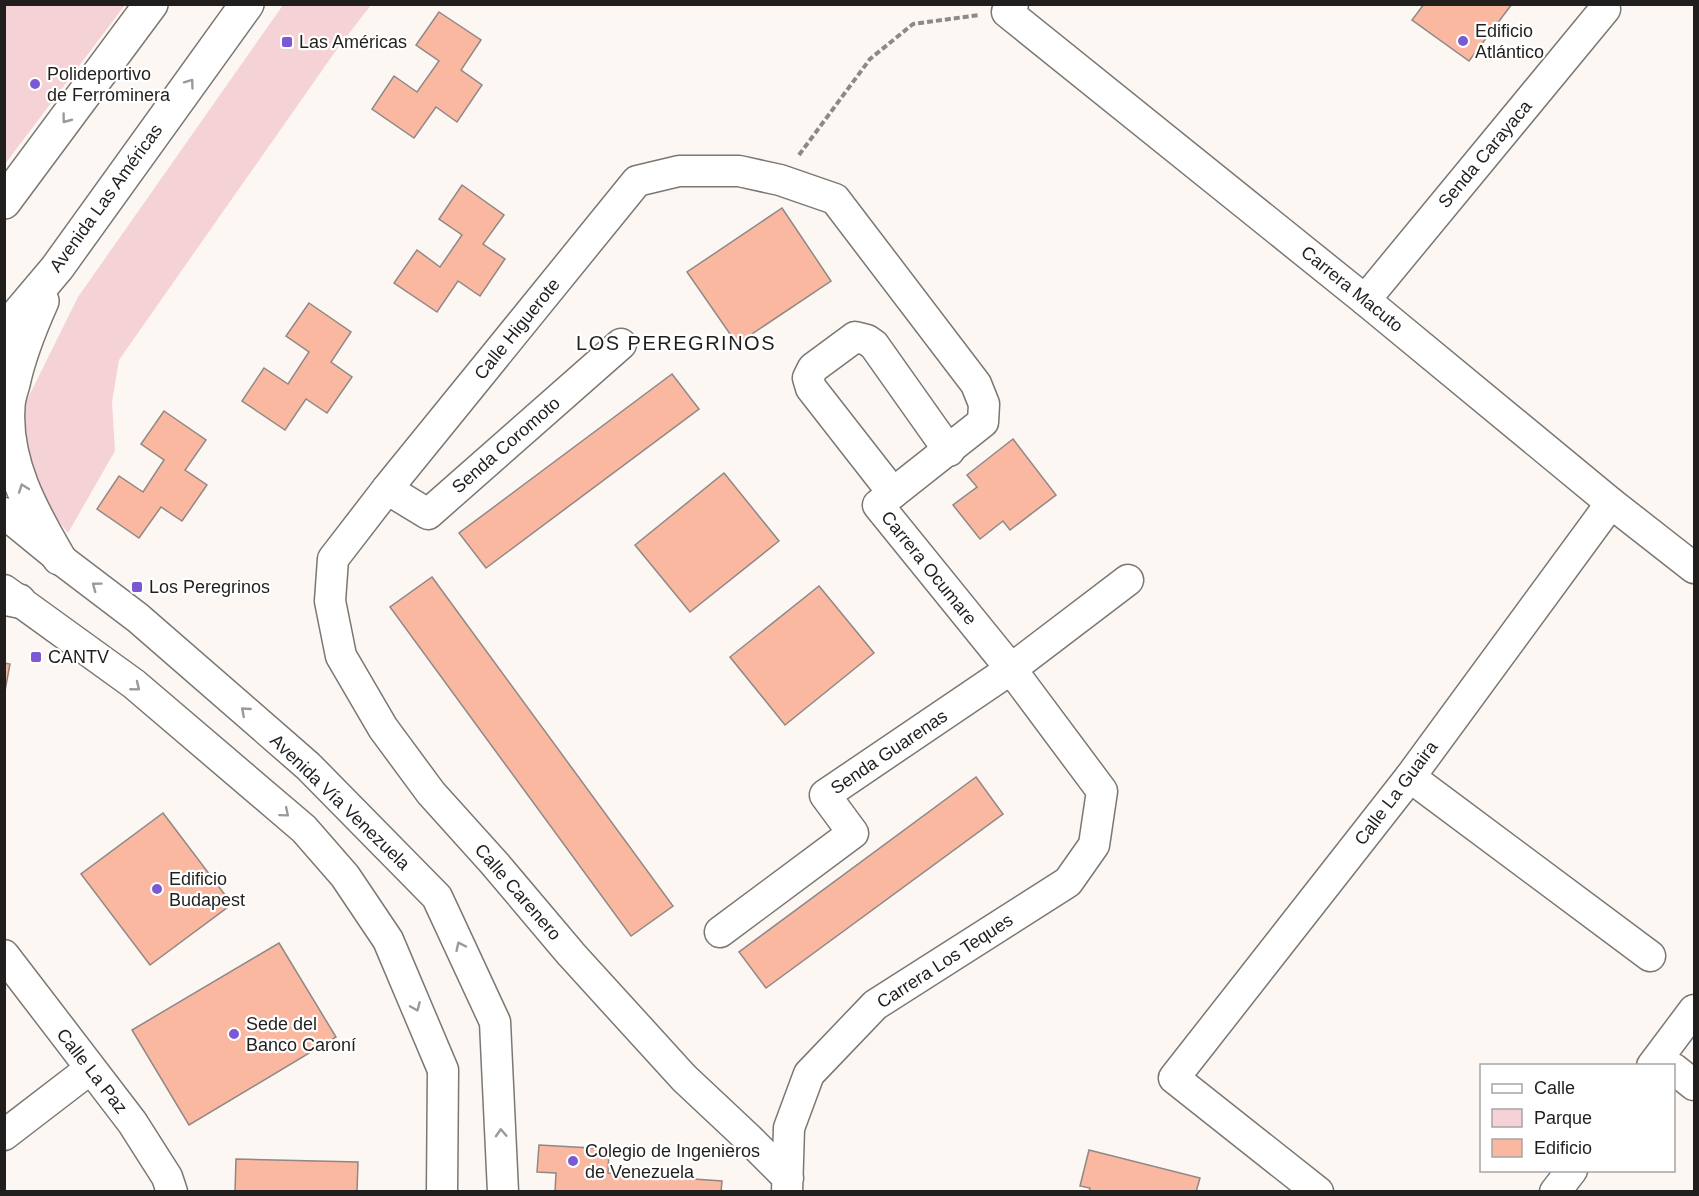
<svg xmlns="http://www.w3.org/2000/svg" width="1699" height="1196" viewBox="0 0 1699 1196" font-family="Arial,sans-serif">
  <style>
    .green { fill: #f5d2d5 }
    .building { fill: #fbb8a1; stroke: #8f8886; stroke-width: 1.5 }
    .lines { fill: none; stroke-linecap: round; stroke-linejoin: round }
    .minor-casing { stroke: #7b7772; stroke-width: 33 }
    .major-casing { stroke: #7b7772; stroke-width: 36 }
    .path { stroke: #8d8a86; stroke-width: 4; stroke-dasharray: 6 3; stroke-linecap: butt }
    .minor { stroke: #fff; stroke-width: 30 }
    .major { stroke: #fff; stroke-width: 33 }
    .oneway { stroke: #9b9a99 }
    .poi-dot { fill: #7a59d3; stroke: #fff; stroke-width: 2 }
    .labels { text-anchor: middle; stroke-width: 4.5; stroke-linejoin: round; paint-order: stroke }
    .poi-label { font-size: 18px; fill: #211f1d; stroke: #fff; text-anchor: start }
    .street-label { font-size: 18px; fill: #211f1d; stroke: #fff }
    .neighbourhood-label { font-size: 20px; letter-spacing: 1.5px; fill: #211f1d; stroke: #fff }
  </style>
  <rect width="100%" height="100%" fill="#fcf7f2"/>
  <g class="green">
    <polygon points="5,4 125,5 5,164 4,5"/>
    <polygon points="283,5 371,5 337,49 119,360 112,402 115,451 68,533 36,492 22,410 78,297"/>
  </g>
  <g class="building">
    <polygon points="1424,4 1512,4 1469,61 1412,20"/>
    <polygon points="439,12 481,40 461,70 482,85 457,122 436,107 414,138 372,109 394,76 417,92 439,61 416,45"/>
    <polygon points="462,185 504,215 483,244 505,259 480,296 458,281 437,312 394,283 417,250 440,267 462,235 439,219"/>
    <polygon points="782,208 831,281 737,344 687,272"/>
    <polygon points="309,303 351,332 331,362 352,377 327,413 306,399 285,430 242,401 264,368 288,384 309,352 286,336"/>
    <polygon points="672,374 699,409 486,568 459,533"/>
    <polygon points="164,411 206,440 185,470 207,485 182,521 161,507 139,538 97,509 119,476 143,492 164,460 141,444"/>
    <polygon points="1013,439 1056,495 1010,530 1003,521 980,539 953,505 977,487 967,475"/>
    <polygon points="724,473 779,541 690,612 635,545"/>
    <polygon points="432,577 673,906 631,936 390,607"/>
    <polygon points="819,586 874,653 785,725 730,657"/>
    <polygon points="4,663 10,664 4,696"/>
    <polygon points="976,777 1003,814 766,988 739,952"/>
    <polygon points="163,813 232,904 150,965 81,874"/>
    <polygon points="279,943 336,1037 189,1125 132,1030"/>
    <polygon points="539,1145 609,1149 608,1173 722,1181 721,1192 555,1192 556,1173 537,1172"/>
    <polygon points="1089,1150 1200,1178 1196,1192 1089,1192 1090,1188 1080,1186"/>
    <polygon points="236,1159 358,1162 357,1192 235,1192"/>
  </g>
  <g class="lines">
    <g class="minor-casing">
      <g id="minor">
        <polyline points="1013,4 1007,12 1365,300 1611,503 1694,568"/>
        <polyline points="1365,300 1605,9"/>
        <polyline points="387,489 428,514 621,344"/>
        <polyline points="893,493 811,388 808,378 813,368 855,337 867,340 874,345 949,451"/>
        <polyline points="4,513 59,558 138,618 308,766 437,897 495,1022 503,1192"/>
        <polyline points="4,590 134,684 304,829 345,876 388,940 443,1070 442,1192"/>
        <polyline points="1410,777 1650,956"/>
        <polyline points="720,932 853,833 825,795 1011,669 1128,580"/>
        <polyline points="4,955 132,1122 167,1177 172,1192"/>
        <polyline points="1652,1066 1694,1010"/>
        <polyline points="1674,1069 1694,1085"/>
        <polyline points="4,1135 90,1069"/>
        <polyline points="787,1192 789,1128 809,1074 875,1005 1068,882 1094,845 1102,791 1011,669 878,505 983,422 984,404 976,384 835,199 780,180 739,171 679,171 637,181 387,489 333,559 330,601 341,656 383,728 431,793 495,864 571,954 684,1078 749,1139 788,1178"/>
        <polyline points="1318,1192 1174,1078 1410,777 1611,503"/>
        <polyline points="1555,1192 1572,1170"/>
      </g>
    </g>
    <g class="major-casing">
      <g id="major">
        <polyline points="4,202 151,4"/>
        <path d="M42 301C30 328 19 355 13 384 11 391 8 399 8 407 4 462 32 512 59 558"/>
        <polyline points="4,331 57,268 247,4"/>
        <polyline points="4,598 19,601"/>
      </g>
    </g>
    <polyline class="path" points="799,155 870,59 913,24 979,15"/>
    <use href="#minor" class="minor"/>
    <use href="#major" class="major"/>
  </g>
  <defs><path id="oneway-chevron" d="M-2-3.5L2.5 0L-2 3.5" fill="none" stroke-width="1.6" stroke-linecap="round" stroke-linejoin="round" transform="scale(1.5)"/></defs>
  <g class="oneway">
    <use href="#oneway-chevron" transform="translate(190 83) rotate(-54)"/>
    <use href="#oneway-chevron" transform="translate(66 119) rotate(127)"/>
    <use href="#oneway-chevron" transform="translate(23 488) rotate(-110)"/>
    <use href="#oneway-chevron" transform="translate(96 586) rotate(-143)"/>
    <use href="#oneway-chevron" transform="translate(136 687) rotate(39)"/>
    <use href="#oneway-chevron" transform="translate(245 711) rotate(-139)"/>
    <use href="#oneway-chevron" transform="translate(285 813) rotate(40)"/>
    <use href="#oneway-chevron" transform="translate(460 946) rotate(-115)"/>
    <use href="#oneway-chevron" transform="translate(416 1007) rotate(67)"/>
    <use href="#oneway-chevron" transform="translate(501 1133) rotate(-93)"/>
  </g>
  <g class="poi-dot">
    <circle cx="1463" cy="41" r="6"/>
    <rect x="281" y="36" width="12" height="12" rx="3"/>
    <circle cx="35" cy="84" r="6"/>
    <rect x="131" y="581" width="12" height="12" rx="3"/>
    <rect x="30" y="651" width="12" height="12" rx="3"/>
    <circle cx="157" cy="889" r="6"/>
    <circle cx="234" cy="1034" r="6"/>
    <circle cx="573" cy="1161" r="6"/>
  </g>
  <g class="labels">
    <g class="poi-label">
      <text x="1475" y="37">Edificio<tspan x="1475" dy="21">Atlántico</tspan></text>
      <text x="299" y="48">Las Américas</text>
      <text x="47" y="80">Polideportivo<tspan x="47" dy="21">de Ferrominera</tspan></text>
      <text x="149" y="593">Los Peregrinos</text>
      <text x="48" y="663">CANTV</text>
      <text x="169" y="885">Edificio<tspan x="169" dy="21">Budapest</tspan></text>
      <text x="246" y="1030">Sede del<tspan x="246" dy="21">Banco Caroní</tspan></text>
      <text x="585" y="1157">Colegio de Ingenieros<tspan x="585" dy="21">de Venezuela</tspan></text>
    </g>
    <g class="street-label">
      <text transform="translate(1485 154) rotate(-50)" y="6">Senda Carayaca</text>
      <text transform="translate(106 198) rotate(-54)" y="6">Avenida Las Américas</text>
      <text transform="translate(1352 289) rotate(39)" y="6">Carrera Macuto</text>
      <text transform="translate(517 329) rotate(-51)" y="6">Calle Higuerote</text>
      <text transform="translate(506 445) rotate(-41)" y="6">Senda Coromoto</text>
      <text transform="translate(929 568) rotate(51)" y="6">Carrera Ocumare</text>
      <text transform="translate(889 752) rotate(-34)" y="6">Senda Guarenas</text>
      <text transform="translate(1396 793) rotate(-53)" y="6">Calle La Guaira</text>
      <text transform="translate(340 802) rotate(44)" y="6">Avenida Vía Venezuela</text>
      <text transform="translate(518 892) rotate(49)" y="6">Calle Carenero</text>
      <text transform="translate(945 961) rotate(-33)" y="6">Carrera Los Teques</text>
      <text transform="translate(92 1071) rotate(52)" y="6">Calle La Paz</text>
    </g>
    <g class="neighbourhood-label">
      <text x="676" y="350">LOS PEREGRINOS</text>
    </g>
  </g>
  <rect width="1699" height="1196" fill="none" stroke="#211f1d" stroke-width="12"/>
  <rect x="1480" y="1064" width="195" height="108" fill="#ffffff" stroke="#a6a5a5" stroke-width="1.5"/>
  <rect x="1492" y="1084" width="30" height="9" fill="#ffffff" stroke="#a6a5a5" stroke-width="1.5"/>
  <text x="1534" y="1094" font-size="18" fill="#211f1d">Calle</text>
  <rect x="1492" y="1109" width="30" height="18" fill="#f5d2d5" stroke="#a6a5a5" stroke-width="1.5"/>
  <text x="1534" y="1124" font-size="18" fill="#211f1d">Parque</text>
  <rect x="1492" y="1139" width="30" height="18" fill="#fbb8a1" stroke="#a6a5a5" stroke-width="1.5"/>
  <text x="1534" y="1154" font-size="18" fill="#211f1d">Edificio</text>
</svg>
